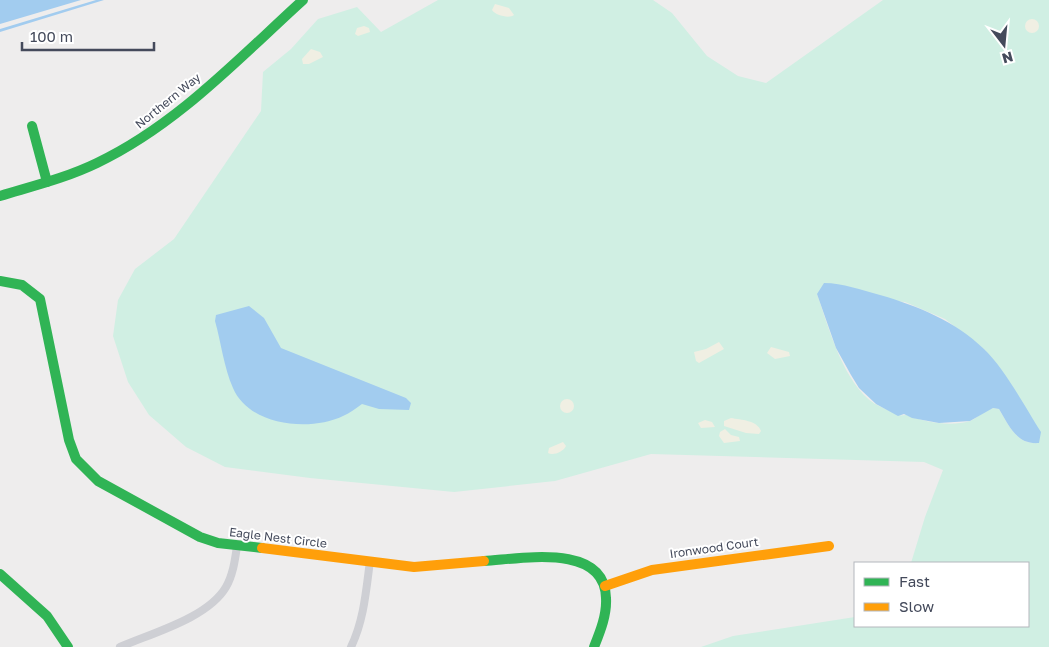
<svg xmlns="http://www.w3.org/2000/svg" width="1049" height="647" viewBox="0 0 1049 647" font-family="'Golos Text',sans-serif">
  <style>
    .green { fill: #d0efe3; fill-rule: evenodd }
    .sand { fill: #f0efe3 }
    .water { fill: #a2ccef }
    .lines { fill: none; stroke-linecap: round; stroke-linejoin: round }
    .street { stroke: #cecfd4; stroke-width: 8 }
    .fast { stroke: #30b455; stroke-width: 10 }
    .slow { stroke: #ff9f0a; stroke-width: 10 }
    .labels { text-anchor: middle; stroke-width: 4; stroke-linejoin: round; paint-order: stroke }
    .street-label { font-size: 12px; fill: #444a5b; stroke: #fff }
  </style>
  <rect width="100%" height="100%" fill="#eeeded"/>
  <path class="green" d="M438 0H653L672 13 707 56 738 76 766 83 883 0H1049V647H701L733 636 855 617V626H1028V563H911L925 517 943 470 924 462 651 454 555 481 454 492 310 478 225 467 186 447 149 415 128 382 113 336 118 300 135 269 174 239 261 111 263 72 291 49 318 19 357 7 381 32ZM817 294 905 302 945 319 985 350 1039 443C1017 445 1009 426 999 409L993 408C984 410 978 418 970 421 950 427 925 422 906 415 904 415 901 416 899 415 897 415 878 405 875 404 843 383 829 328 817 294Z"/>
  <g class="sand">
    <path d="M495 4 509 8 514 15C509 19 495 15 492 10Z"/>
    <circle cx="1032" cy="26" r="7"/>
    <polygon points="364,26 369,28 370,32 358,36 355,34 357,28"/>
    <polygon points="311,49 320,52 323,57 309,64 303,64 302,59"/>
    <polygon points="719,342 724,349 699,363 696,361 694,352 706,349"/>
    <polygon points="771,347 789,352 790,356 775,359 767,353"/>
    <circle cx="567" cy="406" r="7"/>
    <path d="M731 418C741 420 757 420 761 431L759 434 746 433 724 426V421Z"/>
    <polygon points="705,420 712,422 715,427 701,428 698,423"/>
    <polygon points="725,429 731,435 739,437 740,441 724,443 719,436 720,432"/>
    <path d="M563 442 566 446C563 452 553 456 548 453L549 448Z"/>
  </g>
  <g class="water">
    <polygon points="0,0 81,0 0,24"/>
    <polygon points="96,0 104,0 0,32 0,29"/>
    <path d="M824 283C843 283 861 290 880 295 918 306 955 321 984 349 1005 369 1025 407 1041 432L1039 443C1017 445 1009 426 999 409L993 408 970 421 939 423 912 418 904 414 898 416 876 404 859 388 851 375 836 348 817 294Z"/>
    <path d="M249 306 264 318 281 348 406 398 411 403 409 410 379 409 362 404C356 408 350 413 343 416 310 432 249 426 233 388 224 368 221 342 215 321L216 315Z"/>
  </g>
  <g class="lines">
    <g class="street">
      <path d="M120 647C152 633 208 618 226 587 233 575 235 560 237 546"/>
      <path d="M351 647C364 620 366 591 370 561"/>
    </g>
    <g class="fast">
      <polyline points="32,126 47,182"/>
      <path d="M0 196C33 186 66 178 97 163 177 125 239 58 303 0"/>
      <polyline points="0,281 22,285 40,299 69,440 76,459 98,481 200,537 218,543 262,548"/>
      <path d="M484 561C520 559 605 542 606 598 607 615 600 632 594 647"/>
      <polyline points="0,574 47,616 68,647"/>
    </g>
    <g class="slow">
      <polyline points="262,548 414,567 484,561"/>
      <polyline points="605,586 652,570 829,546"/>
    </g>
  </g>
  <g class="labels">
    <g class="street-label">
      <text transform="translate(168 101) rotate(-39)" y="4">Northern Way</text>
      <text transform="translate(278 538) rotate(7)" y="4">Eagle Nest Circle</text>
      <text transform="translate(714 548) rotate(-8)" y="4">Ironwood Court</text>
    </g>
  </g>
  <rect x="854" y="562" width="175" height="65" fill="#ffffff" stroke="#b4b7bd"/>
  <rect x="864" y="578" width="25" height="8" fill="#30b455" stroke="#b4b7bd"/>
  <text x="899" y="587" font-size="15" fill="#444a5b">Fast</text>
  <rect x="864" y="603" width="25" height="8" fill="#ff9f0a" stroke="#b4b7bd"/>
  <text x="899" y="612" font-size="15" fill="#444a5b">Slow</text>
  <g transform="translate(1004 45) rotate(164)" stroke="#ffffff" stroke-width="4" paint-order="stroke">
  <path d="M0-4L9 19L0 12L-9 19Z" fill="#444a5b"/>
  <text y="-8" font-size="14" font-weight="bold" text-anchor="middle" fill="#444a5b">N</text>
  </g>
  <path d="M22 42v8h132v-8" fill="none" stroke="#444a5b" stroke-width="2.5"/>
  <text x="30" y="42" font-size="15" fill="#444a5b" stroke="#ffffff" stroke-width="4" paint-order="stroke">100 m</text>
</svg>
